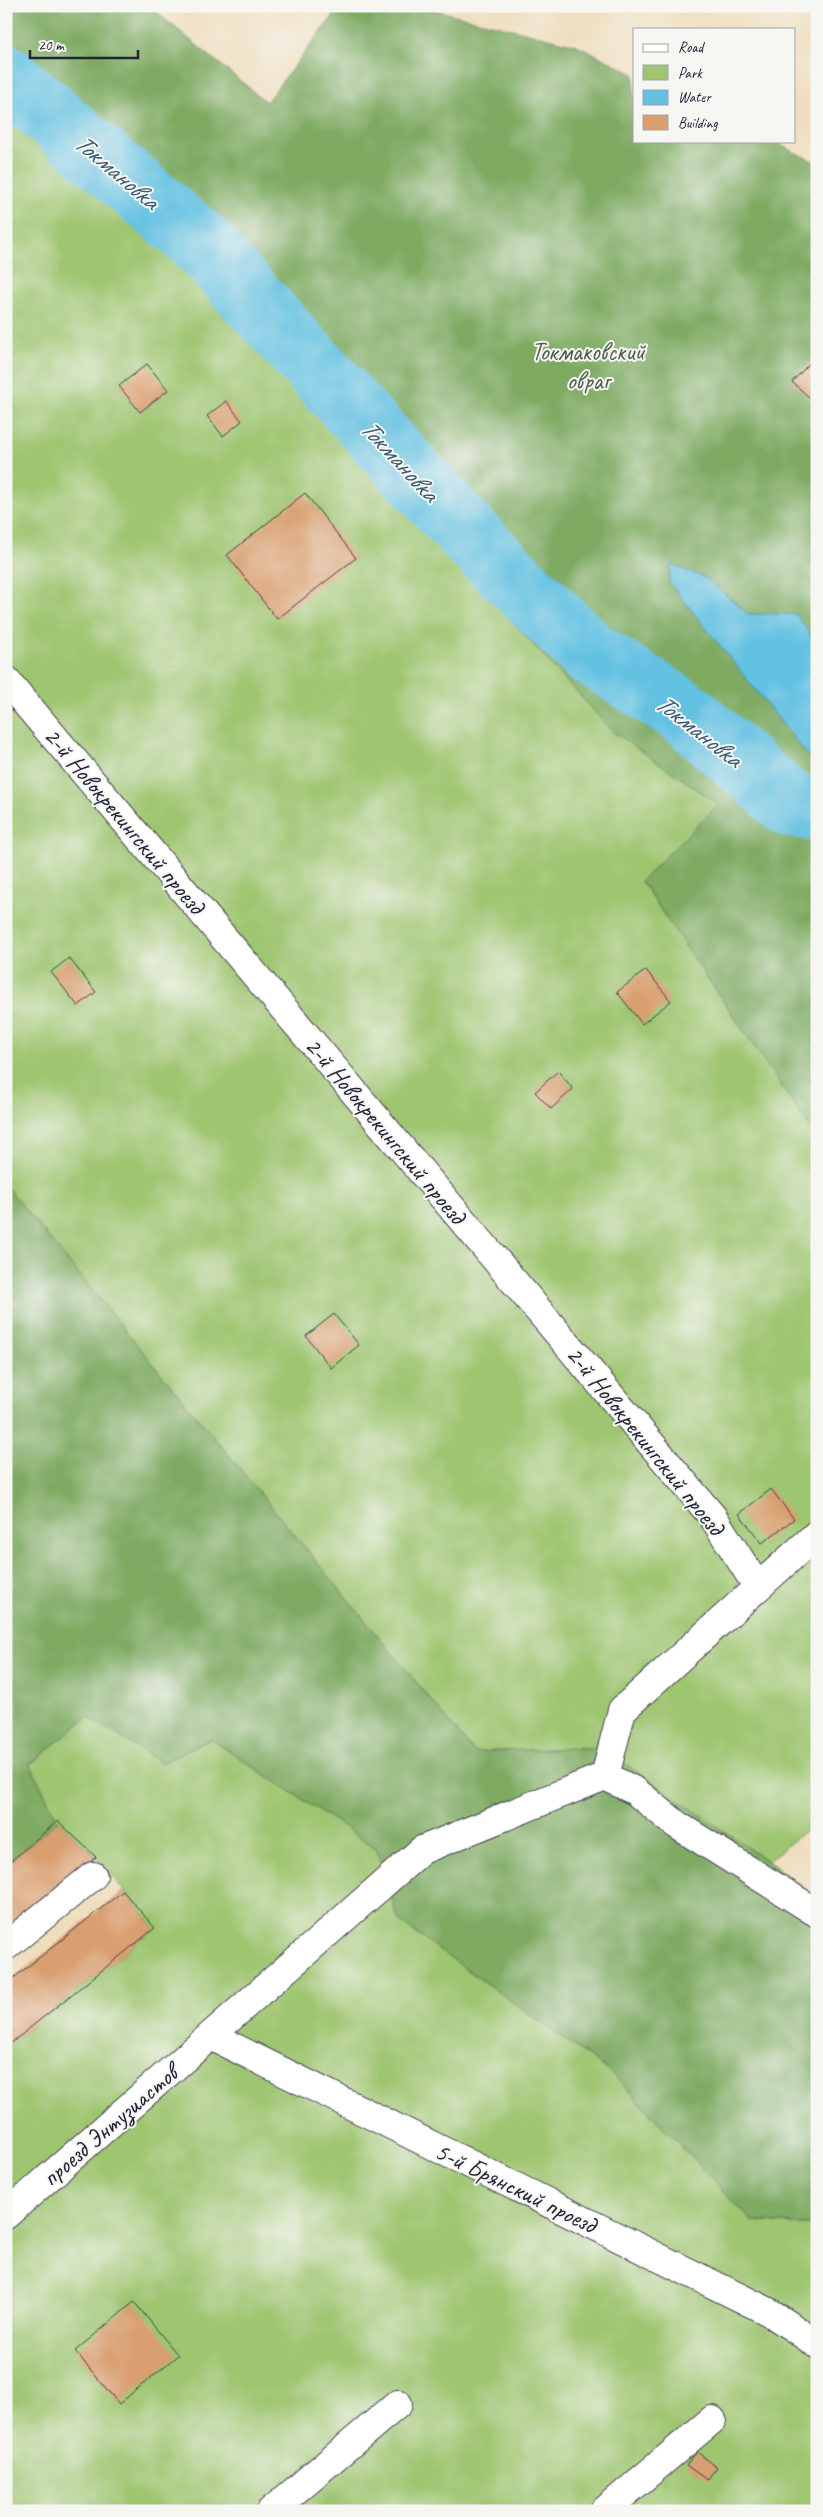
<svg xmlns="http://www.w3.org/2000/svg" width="823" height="2517" viewBox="0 0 823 2517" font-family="Caveat,sans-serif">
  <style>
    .green { fill: #9ec570; stroke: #607456 }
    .forest { fill: #7eaa62; stroke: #50664e }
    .water { fill: #64c1e2; stroke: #43728e }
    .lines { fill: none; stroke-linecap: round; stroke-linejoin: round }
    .river { stroke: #64c1e2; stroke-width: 65 }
    .building { fill: #d99f6f }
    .minor-casing { stroke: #413e4e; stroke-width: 30 }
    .minor { stroke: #fff; stroke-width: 28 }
    .labels { text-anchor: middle; stroke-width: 4; stroke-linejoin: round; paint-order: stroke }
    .park-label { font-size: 25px; fill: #4d5b4e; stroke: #f6f6f2 }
    .street-label { font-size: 25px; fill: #22223b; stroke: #f6f6f2 }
    .water-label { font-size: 26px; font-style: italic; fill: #395a75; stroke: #f6f6f2 }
  </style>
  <rect width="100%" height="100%" fill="#f6f6f2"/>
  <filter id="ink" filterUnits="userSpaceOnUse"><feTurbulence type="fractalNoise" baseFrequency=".02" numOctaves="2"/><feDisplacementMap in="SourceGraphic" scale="10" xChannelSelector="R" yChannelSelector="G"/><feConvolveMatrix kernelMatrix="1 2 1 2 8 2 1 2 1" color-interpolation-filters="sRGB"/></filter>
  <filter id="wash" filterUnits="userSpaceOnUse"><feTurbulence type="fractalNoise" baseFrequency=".0096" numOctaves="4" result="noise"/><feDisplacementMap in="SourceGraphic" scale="20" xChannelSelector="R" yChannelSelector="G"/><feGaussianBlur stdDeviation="1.12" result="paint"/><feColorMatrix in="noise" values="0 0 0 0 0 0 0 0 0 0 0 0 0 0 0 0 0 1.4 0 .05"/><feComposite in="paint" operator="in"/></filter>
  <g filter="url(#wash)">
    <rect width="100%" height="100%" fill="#efdebd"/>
    <g class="green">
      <polygon points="6,108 184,262 613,731 720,804 641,881 817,1138 817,1821 768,1861 600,1747 474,1752 6,1186"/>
      <polygon points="88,1716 162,1763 211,1739 376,1848 399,1921 612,2073 752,2221 817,2226 817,2511 6,2511 6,2047 155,1928 96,1857 58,1821 30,1765"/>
    </g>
    <g class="forest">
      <polygon points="6,6 149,6 266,102 335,14 387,6 418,6 577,45 634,74 634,141 772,141 817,163 817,1138 641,881 719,804 613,732 184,262 6,108"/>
      <polygon points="6,1186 474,1752 600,1747 768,1861 817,1898 817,2226 752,2221 612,2073 399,1921 376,1848 211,1739 162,1763 88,1717 30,1764 58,1821 6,1865"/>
    </g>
    <polygon class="water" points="671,564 706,578 748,614 796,614 817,644 817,767 669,582"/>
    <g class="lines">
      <polyline class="river" points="6,77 199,241 469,535 590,653 687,714 791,805 817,809"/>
    </g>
    <g id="blocks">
      <g class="building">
        <polygon points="817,355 817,404 792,382"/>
        <polygon points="147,364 168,390 140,412 119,386"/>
        <polygon points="226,401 242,421 223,436 207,416"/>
        <polygon points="305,493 356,558 277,619 227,555"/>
        <polygon points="69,958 96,992 78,1006 51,972"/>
        <polygon points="646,970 671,1001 642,1024 617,992"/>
        <polygon points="558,1071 573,1089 551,1109 535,1092"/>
        <polygon points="334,1314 359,1345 331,1368 306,1336"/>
        <polygon points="771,1489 794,1519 762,1543 739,1514"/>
        <polygon points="58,1821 96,1857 6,1933 6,1865"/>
        <polygon points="123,1891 155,1928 6,2047 6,1984"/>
        <polygon points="134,2302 178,2355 119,2404 75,2351"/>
        <polygon points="697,2452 717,2467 707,2480 686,2465"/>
      </g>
    </g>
  </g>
  <g filter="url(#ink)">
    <use href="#blocks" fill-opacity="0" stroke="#413e4e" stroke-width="1"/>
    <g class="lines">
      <g class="minor-casing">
        <g id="minor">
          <polyline points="6,680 713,1517 757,1586"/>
          <polyline points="605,1776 622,1710 817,1534"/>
          <polyline points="6,1946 93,1876"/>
          <polyline points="211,2036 771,2313 817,2344"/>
          <polyline points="6,2215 422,1850 605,1776 635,1791 677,1825 817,1913"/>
          <polyline points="271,2511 398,2404"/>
          <polyline points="604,2511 712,2420"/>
        </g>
      </g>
      <use href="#minor" class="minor"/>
    </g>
  </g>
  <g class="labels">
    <g class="park-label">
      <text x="588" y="360">Токмаковский<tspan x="588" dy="29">овраг</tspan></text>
    </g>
    <g class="street-label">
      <text transform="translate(125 820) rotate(50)" y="9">2-й Новокрекингский проезд</text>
      <text transform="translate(386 1130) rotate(50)" y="9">2-й Новокрекингский проезд</text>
      <text transform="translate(646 1440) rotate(51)" y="9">2-й Новокрекингский проезд</text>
      <text transform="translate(109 2125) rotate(-41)" y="9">проезд Энтузиастов</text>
      <text transform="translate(516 2187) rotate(26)" y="9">5-й Брянский проезд</text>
    </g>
    <g class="water-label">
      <text transform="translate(117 171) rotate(40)" y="9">Токмановка</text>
      <text transform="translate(400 460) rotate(47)" y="9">Токмановка</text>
      <text transform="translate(699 730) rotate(38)" y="9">Токмановка</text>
    </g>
  </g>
  <rect width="823" height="2517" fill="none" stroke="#f6f6f2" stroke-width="25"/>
  <rect x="633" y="28" width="162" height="115" fill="#f6f6f2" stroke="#a1a1a9"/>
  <rect x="643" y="44" width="25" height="8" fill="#ffffff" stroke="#a1a1a9"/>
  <text x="678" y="52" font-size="15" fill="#22223b">Road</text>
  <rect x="643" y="65" width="25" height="15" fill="#9ec570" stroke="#a1a1a9"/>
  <text x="678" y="78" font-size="15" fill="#22223b">Park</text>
  <rect x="643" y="90" width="25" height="15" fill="#64c1e2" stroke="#a1a1a9"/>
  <text x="678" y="102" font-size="15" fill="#22223b">Water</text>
  <rect x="643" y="115" width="25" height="15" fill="#d99f6f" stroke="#a1a1a9"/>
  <text x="678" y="128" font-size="15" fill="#22223b">Building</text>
  <path d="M30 50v8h108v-8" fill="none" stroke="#22223b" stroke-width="2.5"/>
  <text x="38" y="50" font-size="15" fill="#22223b" stroke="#f6f6f2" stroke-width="4" paint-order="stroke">20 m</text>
</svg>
